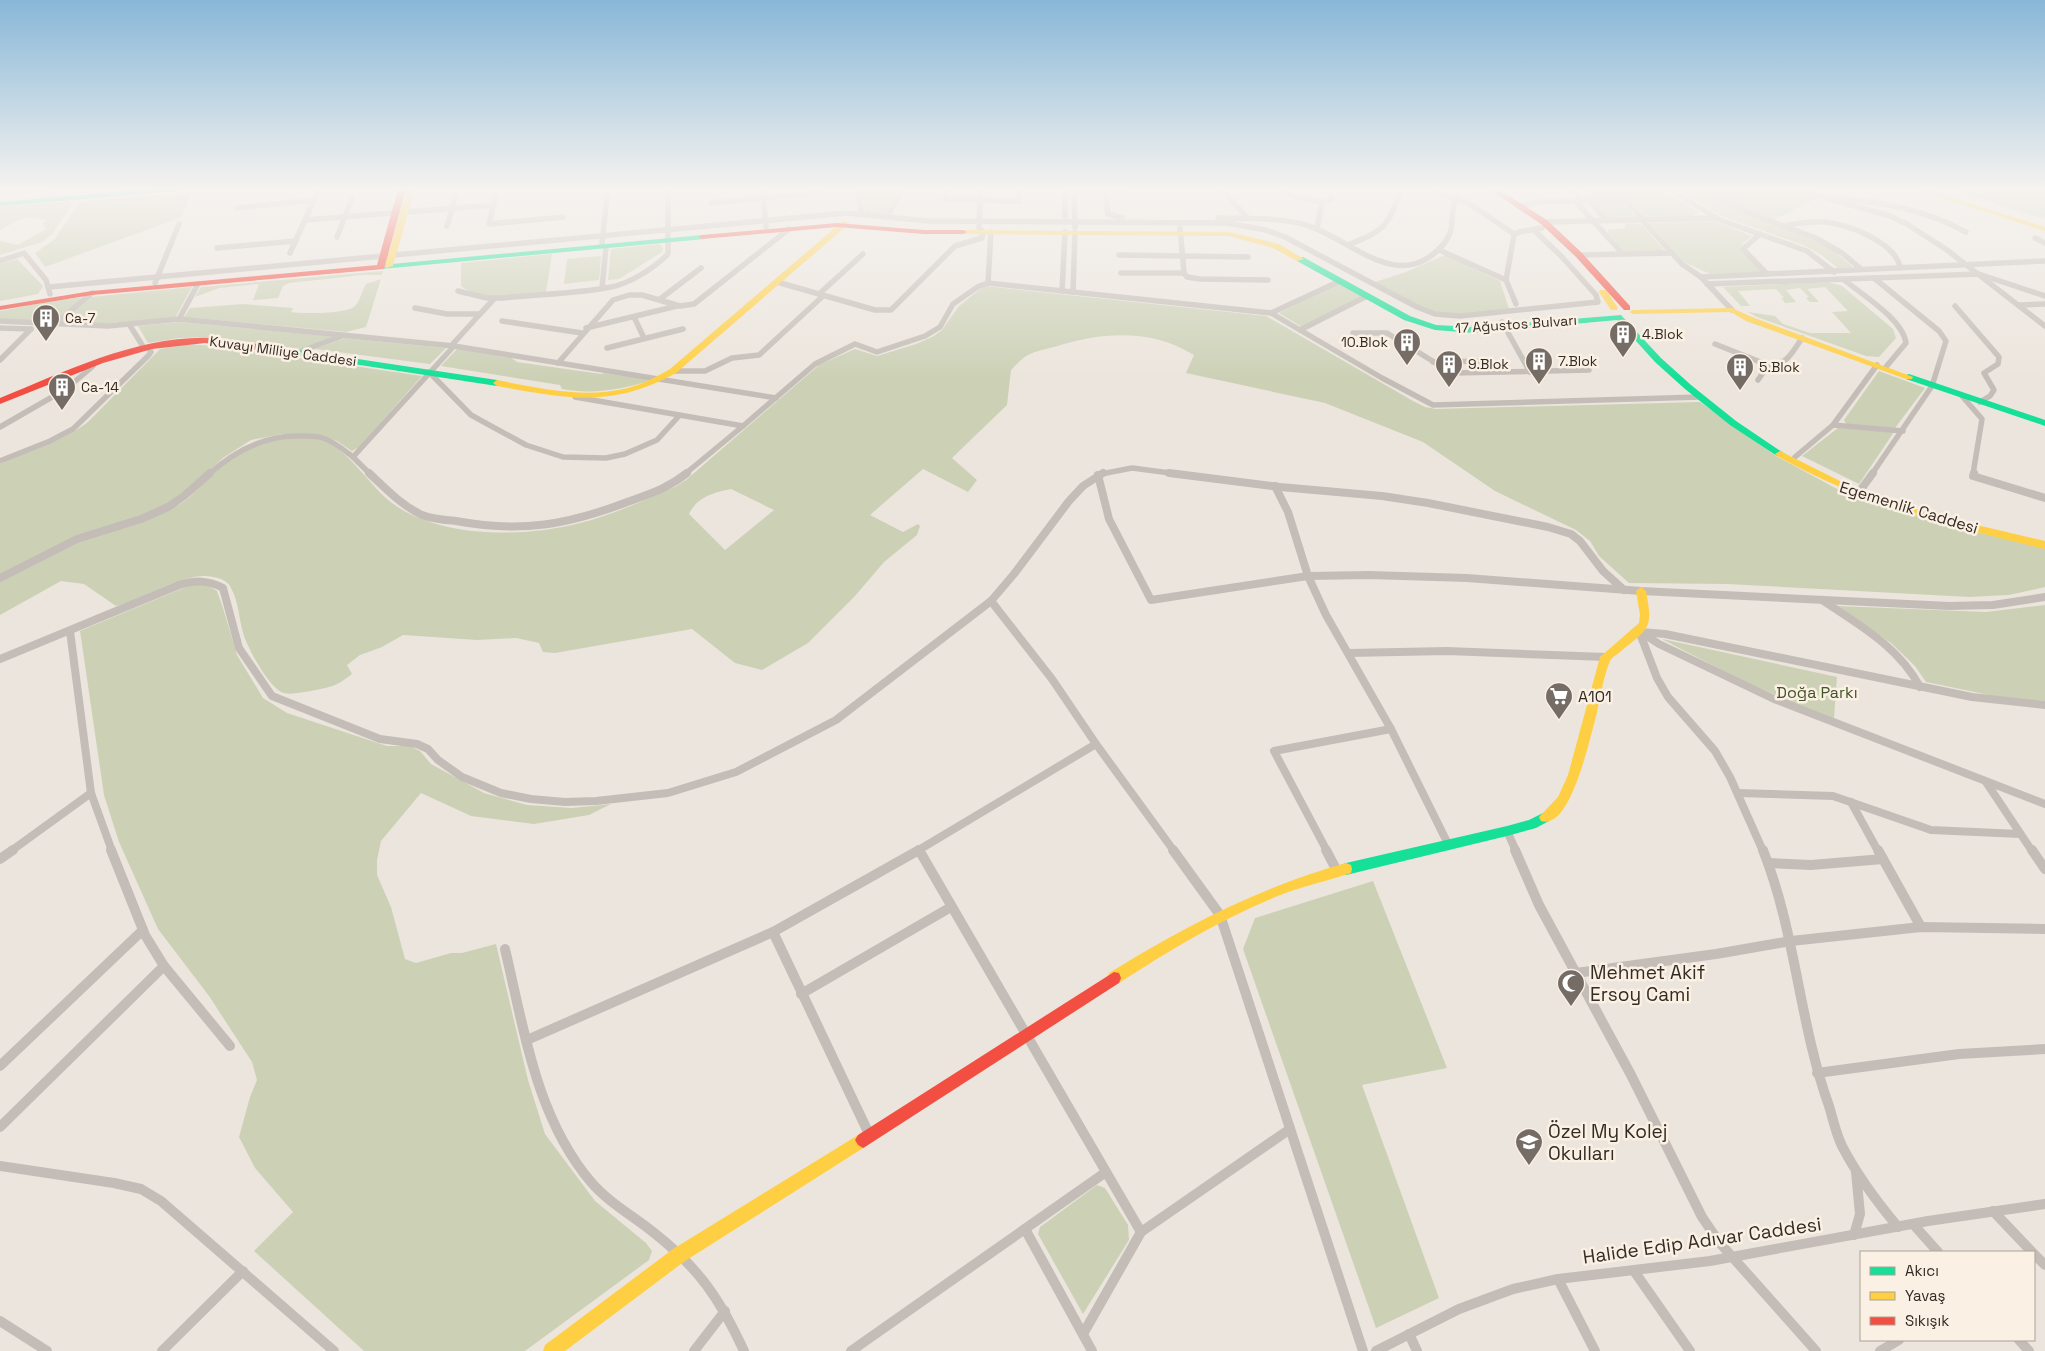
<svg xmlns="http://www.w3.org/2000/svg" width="2045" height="1351" viewBox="0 0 2045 1351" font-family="'Space Grotesk',sans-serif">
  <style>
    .green { fill: #ccd1b6; fill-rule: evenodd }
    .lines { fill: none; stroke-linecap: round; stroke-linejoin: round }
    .street-far2 { stroke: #c4bdb7; stroke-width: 5.5 }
    .street-far1 { stroke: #c4bdb7; stroke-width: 8 }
    .street { stroke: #c4bdb7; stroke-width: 10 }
    .fast { fill: #16e098; fill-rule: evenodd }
    .slow { fill: #ffcf43; fill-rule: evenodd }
    .jam { fill: #f24e42; fill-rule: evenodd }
    .labels { text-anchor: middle; stroke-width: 5; stroke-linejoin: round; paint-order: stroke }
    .far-poi-label { font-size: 14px; fill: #352b25; stroke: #faf0e3; text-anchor: start }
    .far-street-label { font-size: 14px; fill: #352b25; stroke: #faf0e3 }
    .street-label { font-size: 16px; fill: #352b25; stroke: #faf0e3 }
    .park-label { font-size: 16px; fill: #425428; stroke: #faf0e3 }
    .poi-label { font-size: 16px; fill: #352b25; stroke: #faf0e3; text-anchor: start }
    .near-poi-label { font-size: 19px; fill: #352b25; stroke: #faf0e3; text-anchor: start }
    .near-street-label { font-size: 19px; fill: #352b25; stroke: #faf0e3 }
  </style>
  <rect width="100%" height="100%" fill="#ece5dd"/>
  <g class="green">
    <polygon points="0,189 72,189 0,196"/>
    <polygon points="860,189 899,189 884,216 866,213"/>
    <polygon points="1585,189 1624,189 1621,197 1586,198 1584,196 1591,195"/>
    <polygon points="1632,189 1660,189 1698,212 1694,216 1646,217 1629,199"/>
    <polygon points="1676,189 1701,189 1738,211 1803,234 1834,251 1853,267 1838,268 1820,254 1803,245 1724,217"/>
    <polygon points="1707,189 1788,189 1818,198 1773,220 1744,210"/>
    <polygon points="1948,189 2045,189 2045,219"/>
    <polygon points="191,192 182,217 45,267 35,253 54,240 80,202"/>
    <polygon points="1622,200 1637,218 1607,219 1592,201"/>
    <path d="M74 201 52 234 42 242 0 255V241L18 245 48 228 43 227 46 225 42 224 47 220C22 215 21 218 0 230V207Z"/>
    <polygon points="1714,221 1752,236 1743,243 1740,249 1762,272 1710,274 1684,262 1649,223"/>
    <polygon points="1626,223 1641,224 1665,251 1624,251 1608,233 1608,230 1625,228"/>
    <polygon points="659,244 663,247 662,252 619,279 608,280 611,249"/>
    <path d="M552 254 546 292C520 294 483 303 461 286V263Z"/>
    <path d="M1445 255 1500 281 1509 309C1482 312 1450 319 1424 308 1407 301 1391 290 1375 282L1406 272Z"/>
    <polygon points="601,256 599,280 564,284 567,259"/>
    <polygon points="17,259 43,286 38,294 0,301 0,264"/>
    <polygon points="383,271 382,275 362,275 289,283 283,286 278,298 253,300 259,284 219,288 195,297 201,287"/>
    <path d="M381 279 366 327 346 332 184 317 190 308 243 304 293 308 291 312C302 314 348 314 355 306 360 301 362 291 366 284Z"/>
    <polygon points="1827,282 1842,286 1893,329 1896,338 1879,357 1866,356 1757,317 1748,312 1775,316 1783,324 1810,333 1851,333 1832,312 1848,311 1825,287 1807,289 1819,302 1810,302 1806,298 1809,297 1800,288 1786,290 1796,302 1785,303 1781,298 1784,298 1776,289 1738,291 1750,306 1741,306 1723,287"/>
    <polygon points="1338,283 1362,296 1302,327 1279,313"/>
    <path d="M984 286 1266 316 1413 401 1425 407 1436 409 1700 402 1776 456 1839 490 1944 524 2045 548V587L2009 595 1969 597 1727 584 1629 583 1599 556 1590 541 1576 530 1495 491 1423 442 1325 403 1186 373 1194 355C1151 328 1100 332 1054 347 1046 349 1036 351 1028 355 1022 358 1016 365 1011 370L1007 405 952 458 977 480 968 492 923 469 870 515 903 532 918 524 920 526 917 535 884 562 855 596 808 643 762 670 735 663 692 629 555 653 543 652 539 643 516 638 477 640 403 635 382 647 360 655 347 665 352 674C336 687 330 687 311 691 303 692 292 695 284 693 270 690 249 650 244 636 239 621 239 602 231 588 228 581 220 578 213 577 188 570 143 599 116 606L84 584 61 581 0 615V581C24 568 49 553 74 543 109 530 146 521 180 504 194 496 202 483 213 472 235 450 267 438 298 437 306 437 317 438 324 440 346 449 369 483 387 499 434 539 523 538 580 523 613 515 644 500 675 487L686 480 819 365 855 349 877 356 916 344 934 336 942 330 959 306ZM731 489 774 510 725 550 689 514C698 496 713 493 731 489Z"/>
    <polygon points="192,287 175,318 109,323 84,323 82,320 62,320 91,297"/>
    <polygon points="86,297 55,322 0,320 0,311 58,300"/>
    <polygon points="181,322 335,337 302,349 212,337 179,338 148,343 138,326"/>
    <polygon points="345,338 446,348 430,364 315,349"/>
    <path d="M185 344 216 346 422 376 359 447 352 451 337 441 320 435 282 434 251 440 223 458 177 500 0 574V464C30 450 62 442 88 422L160 349Z"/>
    <path d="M457 349 510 357 517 362 601 374 605 373 653 380C622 389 594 395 562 389L560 385 441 366Z"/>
    <polygon points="1879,371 1925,388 1895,428 1846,424 1844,420"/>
    <polygon points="1838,428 1894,432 1859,484 1802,456"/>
    <polygon points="206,584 217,591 223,608 237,655 263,698 287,713 387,746 410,746 420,751 431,764 484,793 527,805 572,808 611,804 589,815 534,824 471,816 421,793 381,841 377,860 377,875 391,907 405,959 416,963 451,953 462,953 496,944 528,1080 545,1134 595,1201 646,1243 652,1251 649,1260 525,1351 364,1351 254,1251 293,1212 255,1168 239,1137 250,1097 257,1080 252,1062 209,996 158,929 119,842 104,795 80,631 188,586"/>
    <polygon points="2045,605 2045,701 1994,696 1926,682 1915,666 1891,643 1838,606 1986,612"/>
    <path d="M1662 639 1837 677 1834 718C1775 697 1718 669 1662 639Z"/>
    <polygon points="1373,881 1447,1068 1362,1085 1439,1298 1376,1328 1243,949 1255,918"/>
    <polygon points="1097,1185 1105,1188 1128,1225 1129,1240 1083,1314 1038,1234 1040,1227"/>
  </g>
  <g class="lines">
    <g class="street-far2">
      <polyline points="497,189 489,224 563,217"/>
      <polyline points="763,189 766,227"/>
      <polyline points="857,189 862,214"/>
      <polyline points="947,189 946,199 981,199"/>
      <polyline points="1065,189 1065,222"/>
      <polyline points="1074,189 1075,227"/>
      <polyline points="1221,189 1248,218"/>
      <polyline points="1284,189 1294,196 1322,202 1317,229"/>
      <polyline points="1430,189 1470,204 1514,234"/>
      <polyline points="1573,189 1582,200"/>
      <polyline points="1628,189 1625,199 1644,220"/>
      <polyline points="1669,189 1720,220 1807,251 1834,272"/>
      <polyline points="1704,189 1741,210 1816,238 1842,253 1861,269"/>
      <polyline points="1795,189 1890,216 1907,224 1947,250 2045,326"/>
      <polyline points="1105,191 1108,214 1122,218"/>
      <polyline points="1065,192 1129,189"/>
      <polyline points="1588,199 1607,221"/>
      <path d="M1839 199C1884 202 1926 210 1966 232"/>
      <polyline points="981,200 1019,201 1019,189"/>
      <polyline points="1575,201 1623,254"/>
      <polyline points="1322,202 1333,199 1326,189"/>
      <polyline points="711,203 818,193"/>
      <polyline points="1519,206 1539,202 1625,199"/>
      <polyline points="237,208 314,200"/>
      <polyline points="887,217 903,189"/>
      <path d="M1218 218C1247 219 1278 217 1306 225 1350 238 1397 294 1441 247 1459 228 1447 214 1457 198"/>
      <polyline points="305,220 494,205"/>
      <polyline points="1642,220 1682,264 1701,277 1732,310"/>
      <polyline points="1544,222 1715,218"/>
      <path d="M1788 225C1800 223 1811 221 1823 222 1846 223 1895 242 1900 267"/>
      <polyline points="447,226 457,191"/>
      <polyline points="1180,228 1184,273 1187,277 1200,279 1268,280"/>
      <polyline points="1760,234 1743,249 1767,274"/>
      <polyline points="337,237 352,198"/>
      <polyline points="2035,238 2045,243"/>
      <polyline points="602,243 608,189"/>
      <path d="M1348 245C1385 230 1388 227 1401 189"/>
      <polyline points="217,248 296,241"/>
      <polyline points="1439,250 1506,280"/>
      <polyline points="290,253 318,191"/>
      <polyline points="1119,255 1248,257"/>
      <polyline points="1579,255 1672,253"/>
      <polyline points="0,261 24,253 46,280 50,294"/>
      <polyline points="1121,273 1184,273"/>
      <polyline points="1701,277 2045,261"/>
      <path d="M1843 279C1861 294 1903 319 1906 343L1885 368"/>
      <polyline points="777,282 875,310 891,310 955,246 982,238 983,232 979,228 981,189"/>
      <polyline points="155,283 179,224"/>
      <polyline points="988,283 1271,313 1382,378 1433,405 1700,397"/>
      <polyline points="1707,284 1979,274 2045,296"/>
      <polyline points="49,287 847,213 928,221 1227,223 1266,230 1285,237 1417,307 1435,314 1460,316 1598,302 1596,295 1562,257 1534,230"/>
      <polyline points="602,288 606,247"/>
      <path d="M458 291 487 298H502C538 294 576 294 611 287 631 283 654 268 668 254V189"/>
      <polyline points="1062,291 1065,232"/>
      <polyline points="1073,292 1075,232"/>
      <polyline points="819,294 863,254"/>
      <polyline points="660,299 701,268"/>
      <polyline points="1516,304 1506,280 1514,235 1519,232 1542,228"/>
      <polyline points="2019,305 2045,304"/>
      <polyline points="1955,306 1999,357 1998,364 1984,373 1994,390 1990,396 1980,402"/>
      <polyline points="415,308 447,314 480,314 451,346"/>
      <polyline points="1271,313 1340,281"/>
      <polyline points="480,314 494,299"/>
      <polyline points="634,317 644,338"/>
      <polyline points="179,319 198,284"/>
      <polyline points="0,321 108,326 179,319 454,346 776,398"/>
      <polyline points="502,321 582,333"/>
      <polyline points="1502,322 1530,372"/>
      <polyline points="55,324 92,293"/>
      <polyline points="129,324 144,348"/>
      <polyline points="0,328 31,329"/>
      <polyline points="586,328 677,306"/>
      <polyline points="1300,330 1367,296"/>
      <polyline points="1353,333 1387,333 1452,373 1589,370"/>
      <polyline points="1715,344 1768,365 1758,380"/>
      <polyline points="607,348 683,329"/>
      <polyline points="299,352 342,336"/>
      <polyline points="0,360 31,329"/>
      <polyline points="1433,362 1485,361"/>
      <polyline points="558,363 613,300 629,295 642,295 680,306 694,304 789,229"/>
      <path d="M1768 365C1786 367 1793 351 1802 338"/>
      <polyline points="673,371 705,371 732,358 759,355 823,296"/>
      <polyline points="429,372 471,415 526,445 563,457 606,458 625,454 657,440 679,416"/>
      <polyline points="1962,396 1982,419 1973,474"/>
      <polyline points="575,397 743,426 815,364 855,344 877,352 925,336 940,327 953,304 979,286 988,283 991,232"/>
      <polyline points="1833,425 1903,431"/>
      <polyline points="0,427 66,389 93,366"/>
      <polyline points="1795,457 1833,425 1877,365"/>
      <polyline points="0,461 50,441 73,429 148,356 151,352 148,347"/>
      <path d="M209 474C234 452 262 436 296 436 305 436 315 435 323 438 335 442 344 450 353 457"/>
      <polyline points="370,474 353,457 454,346"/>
      <polyline points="685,474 743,426"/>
      <polyline points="1101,474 1132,468 1178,474"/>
      <polyline points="1872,474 1932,386 1946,341 1939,331 1874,278"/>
    </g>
    <g class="street-far1">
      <path d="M369 473C386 489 401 505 422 515 432 519 445 520 456 521 521 533 568 525 630 501 652 493 668 488 687 473"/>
      <polyline points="1169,473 1280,487 1382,496 1428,503 1548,527 1571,534 1580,541 1603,571 1624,590"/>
      <polyline points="1974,473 1973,476 2045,498"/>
      <polyline points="1098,475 1109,519 1151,600 1308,576 1369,575 1467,578 1641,591 1949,606 1993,605 2045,597"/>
      <polyline points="1275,486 1288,512 1308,576 1326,615 1391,729 1449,846"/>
      <polyline points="1862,488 1873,473"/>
      <polyline points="0,578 77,539 141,519 168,507 184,496 210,473"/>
      <path d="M1822 600C1859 625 1898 646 1920 687"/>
      <polyline points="70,631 91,793 112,851"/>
      <polyline points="1639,631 1657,678 1668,697 1715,751 1730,777 1763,851"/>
      <polyline points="1639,631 1659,644 1774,699 2045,804"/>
      <polyline points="1641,632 1665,634 1972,697 2045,705"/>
      <polyline points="1349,653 1447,651 1606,657"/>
      <path d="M0 659 179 585C195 580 208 580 223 588L239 648 272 696 380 739 417 744 428 749 438 760 462 777 501 793 531 799 565 802 596 801 668 793 736 772 836 720 991 601 1014 574 1069 501 1083 486 1103 473"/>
      <polyline points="1096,744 1174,851"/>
      <polyline points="1986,782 2032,851"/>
      <polyline points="1738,793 1833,796 1931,830 2020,834"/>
      <polyline points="1851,802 1878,851"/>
      <polyline points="1507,831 1516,851"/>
      <polyline points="11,851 91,793"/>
      <polyline points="917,851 1096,744 1052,679 991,601"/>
      <polyline points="1327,851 1274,751 1391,729"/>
    </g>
    <g class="street">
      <polyline points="111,850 145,935 164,966 230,1046"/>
      <polyline points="919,850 1141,1232 1083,1334"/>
      <polyline points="1173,850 1220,915 1363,1351"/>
      <polyline points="1326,850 1337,871"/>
      <polyline points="1515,850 1539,905 1631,1075 1702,1217 1719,1242 1816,1351"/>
      <path d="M1763 850C1796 933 1799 1023 1829 1106 1833 1119 1836 1134 1842 1146 1857 1175 1877 1202 1898 1227"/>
      <polyline points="1878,850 1921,927"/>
      <polyline points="2032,850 2045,869"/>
      <polyline points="0,859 13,850"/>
      <polyline points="1768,863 1811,865 1883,859"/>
      <polyline points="773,932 870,1136"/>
      <path d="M505 949C524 1029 536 1117 591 1182 608 1202 633 1216 653 1232 699 1268 720 1299 744 1351"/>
      <polyline points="1576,973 1716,954 1791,941 1921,927 2045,929"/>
      <polyline points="801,994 951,907"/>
      <polyline points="527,1040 773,932 919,850"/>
      <polyline points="0,1066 143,930"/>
      <polyline points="1817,1073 1959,1054 2045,1049"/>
      <polyline points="0,1127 164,966"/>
      <polyline points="0,1166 114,1183 141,1189 161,1201 334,1351"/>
      <polyline points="1993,1211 2032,1252"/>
      <polyline points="1913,1224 1938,1252"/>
      <polyline points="1025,1229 1092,1351"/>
      <polyline points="1141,1232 1290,1129"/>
      <polyline points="1854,1235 1860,1214 1856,1172"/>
      <polyline points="2034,1254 2045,1265"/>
      <polyline points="1634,1271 1690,1351"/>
      <polyline points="1558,1279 1595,1351"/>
      <polyline points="0,1321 47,1351"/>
      <polyline points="1409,1334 1417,1351"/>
      <polyline points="2019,1340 2029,1351"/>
      <polyline points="162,1351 243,1271"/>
      <polyline points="694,1351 725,1311"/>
      <polyline points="851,1351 1106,1172"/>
      <polyline points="1376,1351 1459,1309 1513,1289 1558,1279 1710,1261 1928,1221 2045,1204"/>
      <polyline points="1880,1351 1899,1340"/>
    </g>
    <g class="fast">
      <polygon points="151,189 183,189 179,191 0,206 0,202"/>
      <polygon points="702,235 705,235 705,239 381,269 377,267 381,265"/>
      <polygon points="1297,257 1303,257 1410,316 1436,325 1474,327 1621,315 1661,358 1691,385 1736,421 1785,454 1783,456 1777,456 1730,425 1685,389 1655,362 1617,320 1474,333 1435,330 1404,320 1297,261"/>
      <polygon points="265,345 497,380 501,383 497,386 262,350 261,348"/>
      <polygon points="1909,374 2045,420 2045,426 1906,379 1906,375"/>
      <polygon points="1545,812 1549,813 1551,817 1549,821 1536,828 1507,836 1346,875 1341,873 1340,869 1341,865 1346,863 1507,826 1529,820"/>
    </g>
    <g class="slow">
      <polygon points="407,189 415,189 393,266 386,268 385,266"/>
      <polygon points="1912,189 1924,189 2045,227 2045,231"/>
      <path d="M843 221 850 223 676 373C611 409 566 398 497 386L493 383 497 380C539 388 585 399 628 388 643 384 656 377 670 369Z"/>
      <polygon points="960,230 1229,232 1279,244 1304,259 1297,261 1273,248 1229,236 963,234 959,232"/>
      <polygon points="1600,290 1606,290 1618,308 1617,310 1611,310 1599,292"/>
      <polygon points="1732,308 1752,317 1913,377 1912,379 1906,379 1746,321 1731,312 1633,314 1629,312 1633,310"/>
      <path d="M1780 451 1846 484 1879 497 1943 517 2045 541V549C1949 526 1864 505 1777 456L1775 454Z"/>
      <path d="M1641 587 1646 591C1653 628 1650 628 1621 651 1618 654 1612 657 1610 661 1603 678 1600 699 1596 717 1590 736 1571 831 1541 821L1539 817 1558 797 1568 775 1600 657 1639 623 1640 615 1636 591Z"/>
      <path d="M1346 863 1351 865 1352 869 1351 873C1330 880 1309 885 1288 892 1228 915 1173 948 1119 983L1114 984 1109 983 1107 978 1109 973C1184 927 1260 887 1346 863Z"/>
      <polygon points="863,1132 868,1135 871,1140 868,1145 685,1261 565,1351 543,1351 545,1345 673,1249"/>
    </g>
    <g class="jam">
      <polygon points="398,189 406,189 384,269 92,295 0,310 0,306 92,291 377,265"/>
      <polygon points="1489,189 1498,189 1547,220 1582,253 1630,306 1630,310 1624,310 1576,257 1541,224"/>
      <polygon points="837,223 924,230 963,230 967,232 963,234 924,234 837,227 702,239 698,237 702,235"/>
      <path d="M212 338 265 345 269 348 265 351 205 343 152 349 103 363 0 404V398C67 371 139 335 212 338Z"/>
      <polygon points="1114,972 1119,973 1121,978 1119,983 868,1145 863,1148 858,1145 855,1140 858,1135"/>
    </g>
  </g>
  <linearGradient id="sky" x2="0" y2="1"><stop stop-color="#88b7d7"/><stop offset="0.5" stop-color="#f6f3f0"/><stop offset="1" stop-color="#f6f3f0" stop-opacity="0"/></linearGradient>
  <rect width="2045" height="378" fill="url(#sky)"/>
  <defs>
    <g id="building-pin" transform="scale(1.4375)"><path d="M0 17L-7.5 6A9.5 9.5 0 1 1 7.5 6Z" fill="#756c65" stroke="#faf0e3"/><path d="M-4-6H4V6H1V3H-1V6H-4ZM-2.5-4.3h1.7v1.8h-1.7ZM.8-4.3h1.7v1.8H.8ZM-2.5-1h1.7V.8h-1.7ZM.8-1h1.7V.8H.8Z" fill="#fff"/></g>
    <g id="supermarket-pin" transform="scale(1.4375)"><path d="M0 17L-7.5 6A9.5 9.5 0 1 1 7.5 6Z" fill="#756c65" stroke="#faf0e3"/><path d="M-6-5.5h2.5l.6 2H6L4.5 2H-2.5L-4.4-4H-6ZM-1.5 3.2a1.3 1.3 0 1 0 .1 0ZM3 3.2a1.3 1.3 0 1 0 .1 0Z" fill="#fff"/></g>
    <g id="mosque-pin" transform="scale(1.4375)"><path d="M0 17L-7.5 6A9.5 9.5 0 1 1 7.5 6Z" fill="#756c65" stroke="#faf0e3"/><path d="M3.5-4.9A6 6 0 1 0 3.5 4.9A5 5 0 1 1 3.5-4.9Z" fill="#fff"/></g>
    <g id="school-pin" transform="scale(1.4375)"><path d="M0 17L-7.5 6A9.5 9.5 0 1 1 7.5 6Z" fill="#756c65" stroke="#faf0e3"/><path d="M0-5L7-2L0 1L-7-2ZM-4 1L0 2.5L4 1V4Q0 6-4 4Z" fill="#fff"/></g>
  </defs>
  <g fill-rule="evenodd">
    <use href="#building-pin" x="46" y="318"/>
    <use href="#building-pin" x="1623" y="334"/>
    <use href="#building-pin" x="1407" y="342"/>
    <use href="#building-pin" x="1539" y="361"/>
    <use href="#building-pin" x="1449" y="364"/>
    <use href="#building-pin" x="1740" y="367"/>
    <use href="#building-pin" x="62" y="387"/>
    <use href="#supermarket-pin" x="1559" y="696"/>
    <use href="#mosque-pin" x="1571" y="983"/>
    <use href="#school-pin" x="1529" y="1142"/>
  </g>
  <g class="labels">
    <g class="far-poi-label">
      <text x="65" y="323">Ca-7</text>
      <text x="1642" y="339">4.Blok</text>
      <text x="1388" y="347" text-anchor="end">10.Blok</text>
      <text x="1558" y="366">7.Blok</text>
      <text x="1468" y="369">9.Blok</text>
      <text x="1759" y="372">5.Blok</text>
      <text x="81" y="392">Ca-14</text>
    </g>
    <g class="far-street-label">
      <text transform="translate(1516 324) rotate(-4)" y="5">17 Ağustos Bulvarı</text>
      <text transform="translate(283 351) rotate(8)" y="5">Kuvayı Milliye Caddesi</text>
    </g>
    <g class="street-label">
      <text transform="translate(1909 507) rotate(17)" y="6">Egemenlik Caddesi</text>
    </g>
    <g class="park-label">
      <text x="1817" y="698">Doğa Parkı</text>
    </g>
    <g class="poi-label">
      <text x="1578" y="702">A101</text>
    </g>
    <g class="near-poi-label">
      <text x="1590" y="979">Mehmet Akif<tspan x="1590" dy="22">Ersoy Cami</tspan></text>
      <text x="1548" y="1138">Özel My Kolej<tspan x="1548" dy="22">Okulları</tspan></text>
    </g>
    <g class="near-street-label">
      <text transform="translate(1702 1240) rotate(-8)" y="7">Halide Edip Adıvar Caddesi</text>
    </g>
  </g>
  <rect x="1860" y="1251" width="175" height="90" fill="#faf0e3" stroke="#aba197"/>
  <rect x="1870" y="1267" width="25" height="8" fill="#16e098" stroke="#aba197"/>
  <text x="1905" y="1276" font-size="15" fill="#352b25">Akıcı</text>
  <rect x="1870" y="1292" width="25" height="8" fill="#ffcf43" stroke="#aba197"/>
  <text x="1905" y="1301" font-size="15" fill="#352b25">Yavaş</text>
  <rect x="1870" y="1317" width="25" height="8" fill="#f24e42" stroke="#aba197"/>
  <text x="1905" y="1326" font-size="15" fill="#352b25">Sıkışık</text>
</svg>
